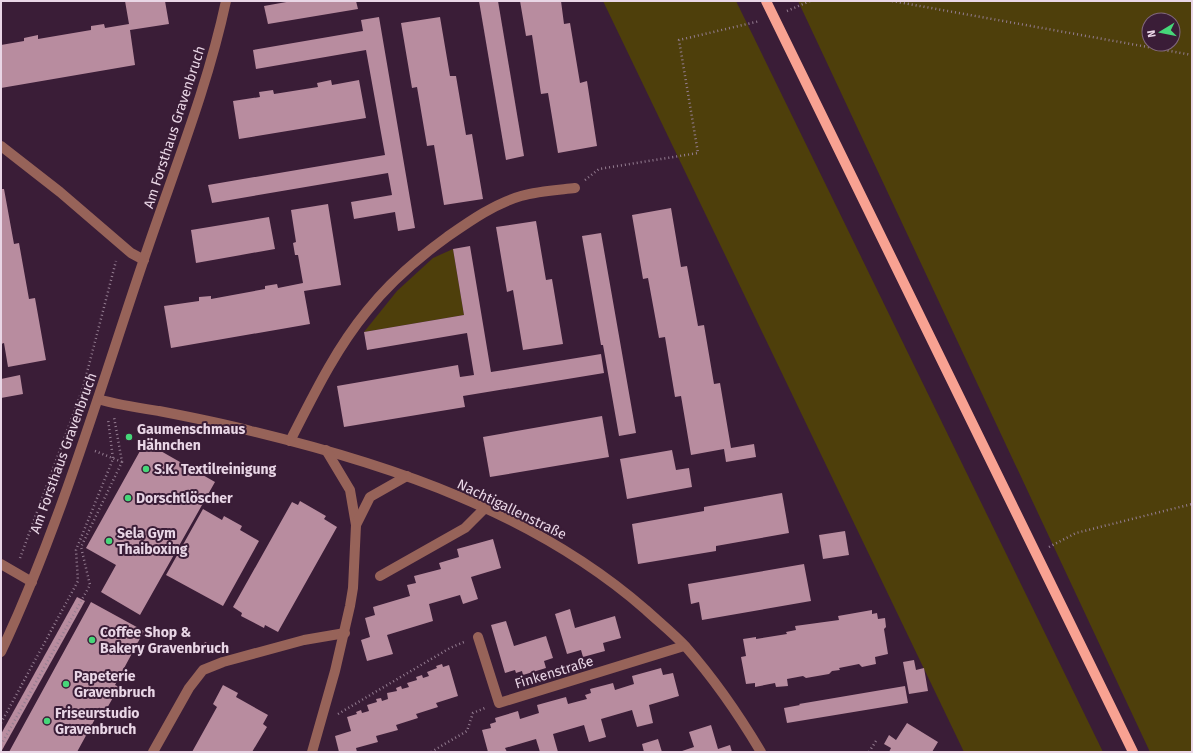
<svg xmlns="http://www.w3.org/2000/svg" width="1193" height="753" viewBox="0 0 1193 753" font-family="'Fira Sans',sans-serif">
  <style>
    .green { fill: #4e3f0b; fill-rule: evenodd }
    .building { fill: #b88c9f }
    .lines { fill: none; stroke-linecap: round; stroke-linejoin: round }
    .path { stroke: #947d91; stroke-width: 2.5; stroke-dasharray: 1 3; stroke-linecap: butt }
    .minor { stroke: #976359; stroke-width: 10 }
    .major { stroke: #f8a292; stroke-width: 10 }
    .poi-dot { fill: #46d779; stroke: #3a1d37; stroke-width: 1.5 }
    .labels { text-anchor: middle; stroke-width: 4; stroke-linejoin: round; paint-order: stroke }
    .street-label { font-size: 14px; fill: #e9d6e6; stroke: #3a1d37 }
    .poi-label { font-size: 14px; font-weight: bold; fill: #e9d6e6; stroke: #3a1d37; text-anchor: start }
  </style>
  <rect width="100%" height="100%" fill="#3a1d37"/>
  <g class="green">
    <polygon points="603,1 736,1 1103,752 964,752"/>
    <path d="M798 1H1192V752H1150ZM1149 20H1173V44H1149Z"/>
    <polygon points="453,249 464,315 364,332 397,291 433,258"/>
  </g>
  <g class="building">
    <polygon points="125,1 165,1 169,24 130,30 135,65 1,88 1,45 24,41 24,38 38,35 38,39 91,30 91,26 104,24 105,28 129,24"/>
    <polygon points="292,1 356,1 358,9 268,24 264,6"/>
    <polygon points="479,1 498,1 524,156 506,160"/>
    <polygon points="520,1 561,1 564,24 570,23 580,83 587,81 597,146 558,153 548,93 541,94 532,35 526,36"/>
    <polygon points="379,17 415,228 398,231 395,212 354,219 351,202 392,195 388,173 212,203 208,185 385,155 366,50 256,69 253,50 363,31 361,20"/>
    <polygon points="440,17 450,76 456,76 466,135 472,134 483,199 444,205 434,145 427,146 417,87 412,88 401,23"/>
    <polygon points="331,80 332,85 359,80 366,118 239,139 233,101 260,97 259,92 273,90 274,94 318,87 317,83"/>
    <polygon points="1,189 4,189 14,244 19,243 29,299 35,298 46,360 8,367 4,343 1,344"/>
    <polygon points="328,204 341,285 304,291 310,324 171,348 164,306 199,301 199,297 211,296 211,299 265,289 265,286 277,284 278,288 303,283 298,255 295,255 293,243 296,242 291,210"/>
    <polygon points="671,208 681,267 687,266 698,326 704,325 714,384 720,383 731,448 754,444 756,457 726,462 724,449 691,455 681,396 675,397 665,337 659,338 648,278 643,279 632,215"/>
    <polygon points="269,217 275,249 196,263 191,230"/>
    <polygon points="536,221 546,280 552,279 563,344 523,350 513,290 507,292 496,227"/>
    <polygon points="601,233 636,433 619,436 603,345 601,345 582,236"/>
    <polygon points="470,246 491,372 601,354 604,373 463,396 465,407 344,427 337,386 458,365 460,377 474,375 467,333 367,350 364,332 464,315 453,249"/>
    <polygon points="20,375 23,394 1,398 1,379"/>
    <polygon points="602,416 609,457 490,477 483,437"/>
    <polygon points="145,442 215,482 140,615 101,592 116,565 86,548"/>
    <polygon points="672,450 676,470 689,468 692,487 627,499 620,459"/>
    <polygon points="782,493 789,533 716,546 716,551 638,564 632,524 704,511 704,507"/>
    <polygon points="300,501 326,516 324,519 337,527 278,632 265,625 264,628 241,616 242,613 233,607 292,502 298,505"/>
    <polygon points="203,509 222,520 224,516 242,526 240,530 259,541 223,606 166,575"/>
    <polygon points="845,531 849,555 823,559 819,535"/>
    <polygon points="493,539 501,568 471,577 478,599 463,604 460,595 429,604 433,621 387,635 393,654 367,661 361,640 370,637 365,618 375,615 373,607 410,596 407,585 416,583 414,576 441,569 439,563 459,557 457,549"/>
    <polygon points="804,564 811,601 702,620 699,602 691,604 688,584"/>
    <polygon points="77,597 85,601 1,752 1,734"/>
    <polygon points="91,602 144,631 115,685 119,687 106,710 101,708 77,752 9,752"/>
    <polygon points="570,609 575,628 615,616 621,638 603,643 605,651 583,657 581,650 567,654 555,614"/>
    <polygon points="872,610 872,614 877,613 878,619 885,618 886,627 884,629 888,654 875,657 876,664 862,667 859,664 839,668 840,670 832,671 829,674 806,678 803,676 787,679 788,686 776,687 775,683 755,687 755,683 746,684 741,657 746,656 743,639 756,637 756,639 787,634 786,632 796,630 795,626 839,620 838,616"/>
    <polygon points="506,621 514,646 546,636 553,658 544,661 546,668 523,675 522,671 516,673 515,670 505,673 491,625"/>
    <polygon points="205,642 212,645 207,654 200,650"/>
    <polygon points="914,660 916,670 924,668 928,691 909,694 903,662"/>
    <polygon points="442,664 443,667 449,665 458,696 436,703 438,707 416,714 418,718 396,725 398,730 376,736 378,742 356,748 357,752 339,752 335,736 351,731 347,717 357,714 356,712 361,710 362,713 369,711 367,705 377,702 376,699 381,698 382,701 388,699 387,693 397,691 396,688 401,686 402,689 409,687 407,683 417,680 416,677 422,675 423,678 429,676 427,672 437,668 436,666"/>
    <polygon points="661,668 663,675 673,673 679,696 649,705 653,723 637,727 632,710 601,719 606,737 589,742 584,725 553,734 558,752 540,752 536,739 505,748 507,752 488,752 482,730 491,728 490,724 496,722 495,718 518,711 520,719 539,713 537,705 566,697 568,704 587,699 585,695 591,693 590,689 613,683 615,690 634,684 632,676"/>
    <polygon points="223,685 238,693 236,697 268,715 263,724 267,727 252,752 192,752 217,707 213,704"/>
    <polygon points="905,686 908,703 787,723 784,708 800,705 799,704"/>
    <polygon points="907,723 938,742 932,752 889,752 891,748 884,744 889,735 896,740"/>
    <polygon points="711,725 718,749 730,745 732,752 679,752 694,747 689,732"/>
    <polygon points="658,739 662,752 644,752 642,744"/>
  </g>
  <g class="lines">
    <g class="path">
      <polyline points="892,1 1192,55"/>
      <polyline points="787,11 810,1"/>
      <polyline points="585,180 599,169 698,153 679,40 760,21"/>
      <polyline points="95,451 122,462"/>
      <polyline points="1049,547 1076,533 1192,504"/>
      <polyline points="20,558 83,388 116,261"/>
      <polyline points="338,714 450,648 464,642"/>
      <polyline points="1,723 78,581 76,550 113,459 108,419"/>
      <polyline points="1,745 90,585 81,547 122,462 114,417"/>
      <polyline points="431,752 467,731 473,713 485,708"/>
      <polyline points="869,752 876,741"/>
    </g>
    <g class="minor">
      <polyline points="1,146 60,192 131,253 144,260"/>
      <path d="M98 399C118 405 139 408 159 411 190 417 221 423 251 431 392 465 535 513 646 610 659 622 674 634 686 647 715 680 739 715 761 752"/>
      <path d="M290 441C313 396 335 350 367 311 390 282 418 258 447 237 470 221 494 204 521 196 538 191 557 190 575 188"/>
      <polyline points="326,450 350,490 356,525"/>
      <polyline points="1,564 32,582"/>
      <polyline points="380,576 465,528 485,508"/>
      <polyline points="478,637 499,703 684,646"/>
      <path d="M1 652C60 526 99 392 143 262 172 175 207 90 226 1"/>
      <polyline points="153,752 189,688 203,670 223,662 304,640 345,633"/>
      <polyline points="312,752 335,671 350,606 353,588 356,525 370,497 407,476"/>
    </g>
    <polyline class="major" points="766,1 1133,752"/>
  </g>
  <g class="poi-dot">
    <circle cx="129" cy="437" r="4"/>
    <circle cx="146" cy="469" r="4"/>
    <circle cx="128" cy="498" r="4"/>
    <circle cx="109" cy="541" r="4"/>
    <circle cx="92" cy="640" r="4"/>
    <circle cx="66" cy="684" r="4"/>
    <circle cx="47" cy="721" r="4"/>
  </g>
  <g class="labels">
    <g class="street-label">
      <text transform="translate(174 127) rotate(-72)" y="5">Am Forsthaus Gravenbruch</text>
      <text transform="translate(63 453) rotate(-70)" y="5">Am Forsthaus Gravenbruch</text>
      <text transform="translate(512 509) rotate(26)" y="5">Nachtigallenstraße</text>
      <text transform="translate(554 672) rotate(-17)" y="5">Finkenstraße</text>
    </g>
    <g class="poi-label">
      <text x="137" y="434">Gaumenschmaus<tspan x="137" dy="16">Hähnchen</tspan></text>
      <text x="154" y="474">S.K. Textilreinigung</text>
      <text x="136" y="503">Dorschtlöscher</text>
      <text x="117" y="538">Sela Gym<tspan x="117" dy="16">Thaiboxing</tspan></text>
      <text x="100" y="637">Coffee Shop &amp;<tspan x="100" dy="16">Bakery Gravenbruch</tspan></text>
      <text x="74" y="681">Papeterie<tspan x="74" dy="16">Gravenbruch</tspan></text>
      <text x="55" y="718">Friseurstudio<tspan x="55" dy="16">Gravenbruch</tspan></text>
    </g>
  </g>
  <rect width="1193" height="753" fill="none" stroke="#e9d6e6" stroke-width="4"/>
  <g transform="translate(1161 32) rotate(260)"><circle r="19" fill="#3a1d37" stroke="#80677d"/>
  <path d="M0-3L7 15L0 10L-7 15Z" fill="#46d779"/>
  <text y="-6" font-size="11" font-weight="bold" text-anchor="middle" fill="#e9d6e6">N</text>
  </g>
</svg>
